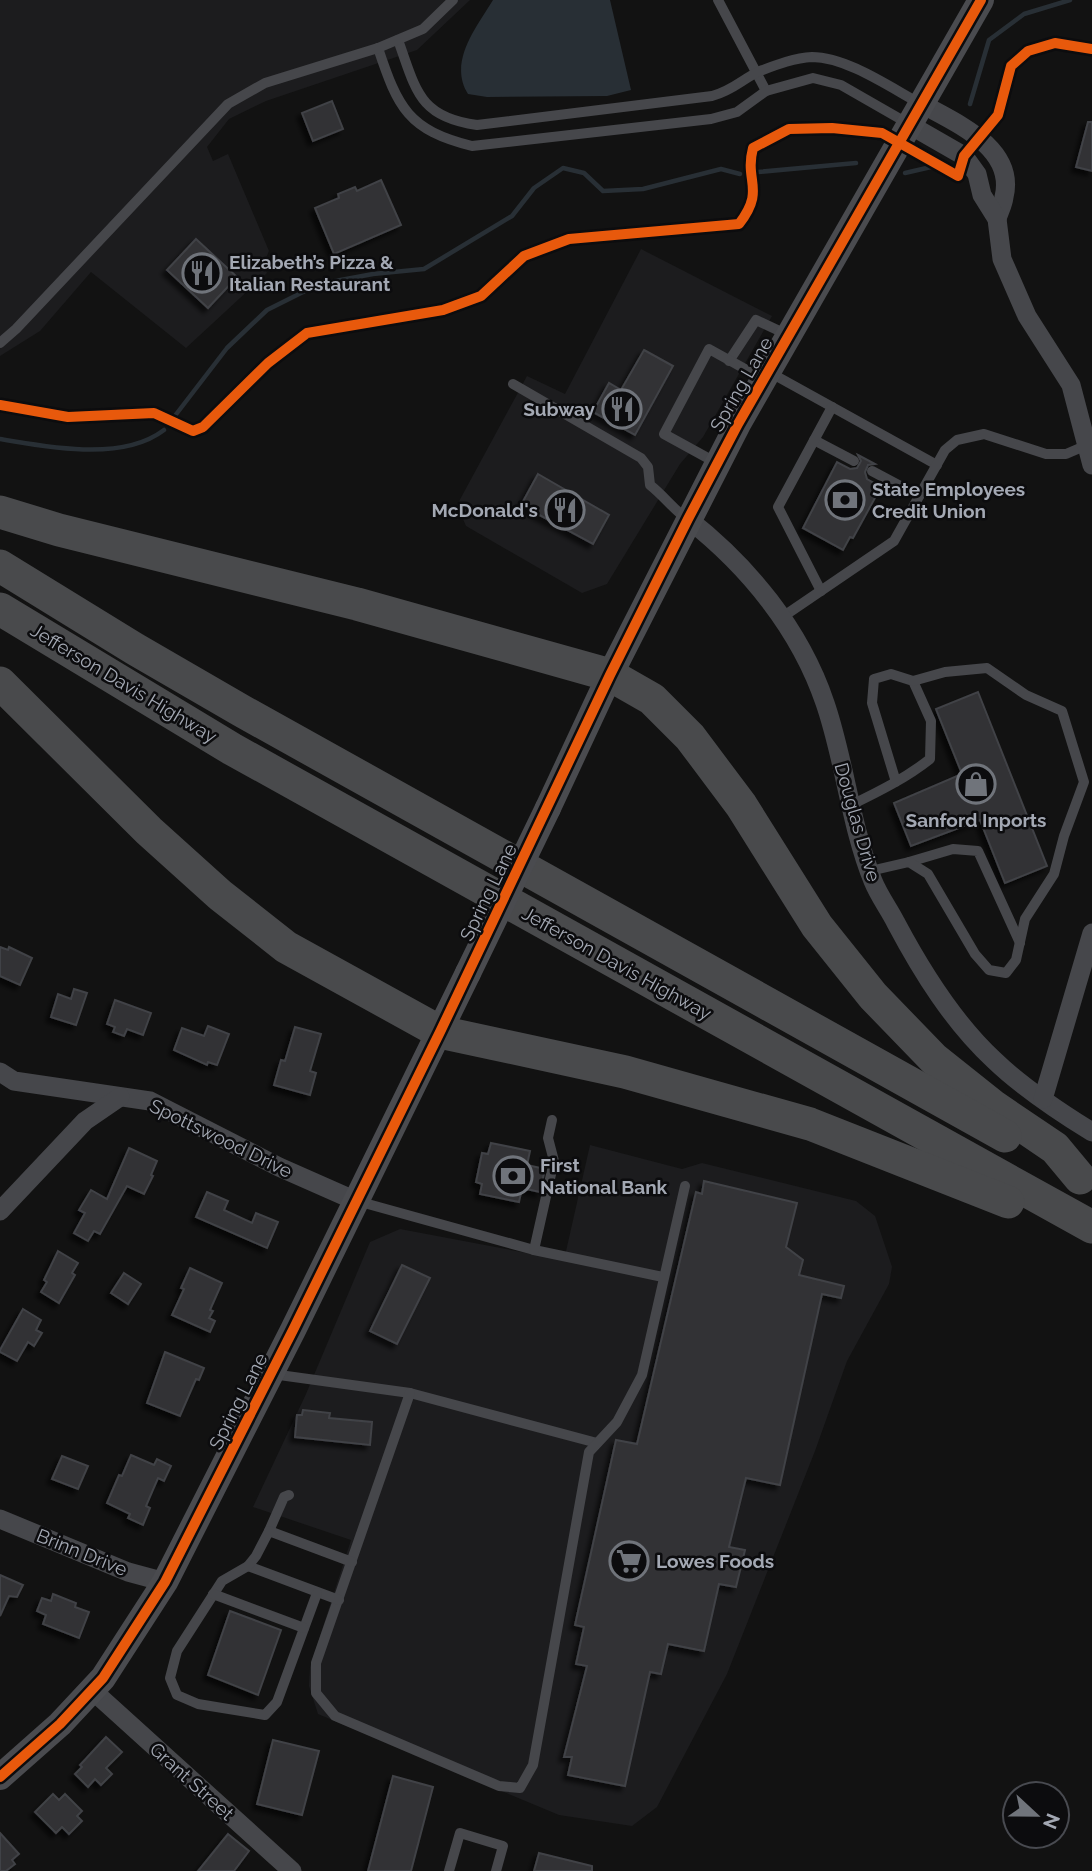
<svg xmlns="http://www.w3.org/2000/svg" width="1092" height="1871" viewBox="0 0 1092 1871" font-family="Raleway,sans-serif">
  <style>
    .built { fill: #1c1c1e }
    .water { fill: #282f35 }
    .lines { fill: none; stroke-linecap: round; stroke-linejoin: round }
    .stream { stroke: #282f35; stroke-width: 4.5 }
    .building { fill: #323235; stroke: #414246; stroke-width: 2; filter: url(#shadow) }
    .lane { stroke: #46474b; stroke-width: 10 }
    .street { stroke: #46474b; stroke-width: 19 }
    .secondary { stroke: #4a4b4f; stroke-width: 26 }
    .highway { stroke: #494a4c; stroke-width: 33 }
    .secondary-bridge { stroke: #4a4b4f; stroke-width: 26 }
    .cycleway-casing { stroke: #0c0c0e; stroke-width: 15 }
    .cycleway { stroke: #e8590c; stroke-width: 10 }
    .labels { text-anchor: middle; stroke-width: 5; stroke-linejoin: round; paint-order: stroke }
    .poi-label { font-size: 19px; font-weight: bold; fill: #a3a8b3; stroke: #0c0c0e; text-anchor: start }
    .street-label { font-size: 19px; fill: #a3a8b3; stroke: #0c0c0e }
  </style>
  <defs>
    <filter id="shadow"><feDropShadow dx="-4.5" dy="4.5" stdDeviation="2" flood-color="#0009"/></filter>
  </defs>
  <rect width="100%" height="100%" fill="#121212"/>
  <g class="built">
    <polygon points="0,0 470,0 417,50 266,101 229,119 207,147 213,161 228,154 269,251 263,265 267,273 186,348 91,272 40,331 0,356"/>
    <polygon points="641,249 772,316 703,437 680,464 607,584 582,593 466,526 457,505 527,376 565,394"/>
    <polygon points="590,1145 682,1169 702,1163 856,1201 875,1216 892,1267 889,1284 847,1361 815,1451 727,1674 657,1807 632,1826 559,1815 318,1714 309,1686 310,1667 351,1540 253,1507 306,1394 370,1242 400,1229 564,1260"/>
  </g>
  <path class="water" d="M493 0H610L631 90 607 96 487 97 468 94C448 62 476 28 493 0Z"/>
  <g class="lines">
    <g class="stream">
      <polyline points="970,104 989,40 1024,14 1070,0"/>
      <polyline points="758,172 856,163"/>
      <polyline points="905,173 931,167"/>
      <polyline points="174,417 227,348 267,310 319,284 373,274 424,269 512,216 534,188 563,168 584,173 603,191 643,189 721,169 740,174"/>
      <path d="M0 439C49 447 122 462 164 430"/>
    </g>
  </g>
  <g class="building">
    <polygon points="332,101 343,129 313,141 302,113"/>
    <polygon points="1088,122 1092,122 1092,171 1076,167"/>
    <polygon points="381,180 401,225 334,254 315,208 339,198 338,194 355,187 357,191"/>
    <polygon points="196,239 237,277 208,308 167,270"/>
    <polygon points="644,350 673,366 635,435 593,412 609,383 621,390"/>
    <polygon points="858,455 875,464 868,465 865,472 867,479 881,487 853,538 850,537 843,550 803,528 837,462 850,469 857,468 861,461"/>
    <polygon points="538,474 609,515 593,544 521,505"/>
    <polygon points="978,692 1047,866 1005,883 980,820 911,846 894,803 962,774 936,709"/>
    <polygon points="0,947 8,950 9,947 32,958 20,985 0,976"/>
    <polygon points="74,989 87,993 76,1025 51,1017 58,994 71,999"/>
    <polygon points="115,1000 151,1013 143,1035 127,1029 124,1036 113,1032 115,1027 107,1024"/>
    <polygon points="208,1026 229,1034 217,1065 208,1062 207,1065 174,1050 182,1028 204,1036"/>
    <polygon points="295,1027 321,1034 310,1071 316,1073 310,1095 274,1085 281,1060 285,1061"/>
    <polygon points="491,1143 530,1151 527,1165 545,1169 540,1192 522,1188 519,1202 480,1194 482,1184 476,1182 482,1153 488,1154"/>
    <polygon points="129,1148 157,1161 151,1175 153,1176 144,1194 127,1186 100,1234 94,1231 88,1241 74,1233 85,1213 79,1210 91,1190 107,1199"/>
    <polygon points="704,1181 797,1203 786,1247 803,1260 799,1275 844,1286 841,1298 822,1294 780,1485 746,1478 729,1547 745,1550 736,1587 719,1584 704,1651 668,1644 661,1674 650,1672 625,1786 568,1775 572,1757 564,1757 587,1666 576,1664 584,1627 575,1625 616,1440 637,1444 696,1192 702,1194"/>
    <polygon points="207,1192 228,1201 224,1210 252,1223 256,1213 278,1222 267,1248 196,1217"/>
    <polygon points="58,1251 78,1263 72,1273 75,1275 59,1303 41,1292 47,1282 44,1280"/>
    <polygon points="402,1265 430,1278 397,1344 370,1331"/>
    <polygon points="190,1268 222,1283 210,1310 213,1311 209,1318 215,1321 210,1332 172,1315 184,1289 181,1288"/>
    <polygon points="124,1273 141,1284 128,1304 111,1293"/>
    <polygon points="23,1309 41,1320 36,1330 42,1333 34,1346 28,1342 17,1361 0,1352 0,1350"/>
    <polygon points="165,1352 204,1368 199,1380 196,1379 180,1416 147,1403"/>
    <polygon points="303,1410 330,1413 329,1418 372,1422 370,1445 295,1437 297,1415 302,1415"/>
    <polygon points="131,1455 154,1465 157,1459 171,1466 164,1481 158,1478 146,1506 150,1508 143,1525 128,1518 130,1514 107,1503 119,1475 122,1476"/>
    <polygon points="62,1456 88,1466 78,1489 52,1479"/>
    <polygon points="0,1575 23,1585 17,1597 9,1596 0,1616"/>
    <polygon points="53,1594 76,1603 75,1607 89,1612 79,1638 43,1624 46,1615 37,1611 42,1598 51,1601"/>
    <polygon points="230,1611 281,1630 258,1695 208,1675"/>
    <polygon points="106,1737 122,1752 106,1768 112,1774 101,1785 95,1779 88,1787 75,1774 82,1767 80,1765"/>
    <polygon points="273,1740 319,1751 302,1815 257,1804"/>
    <polygon points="393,1776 433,1787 411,1871 368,1871"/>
    <polygon points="53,1794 59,1800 65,1794 82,1811 77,1816 82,1821 69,1834 62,1827 56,1833 35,1812"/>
    <polygon points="0,1833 19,1854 12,1860 15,1864 6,1871 0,1871"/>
    <polygon points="228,1834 249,1851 234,1871 198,1871"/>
    <polygon points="539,1853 592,1866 592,1871 534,1871"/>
  </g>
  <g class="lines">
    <g class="lane">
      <polyline points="718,0 766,91"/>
      <path d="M398 40C416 89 418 117 477 125L712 96C734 90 742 79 760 71 776 65 794 58 812 57 847 57 891 88 921 104"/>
      <path d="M378 48C398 108 408 130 472 146L711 119 737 112 766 91 813 78 841 85 909 124"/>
      <polyline points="0,343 16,329 228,104 265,83 378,48 423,29 453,0"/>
      <polyline points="729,361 756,320 788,335"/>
      <polyline points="769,372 937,465"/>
      <path d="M513 384 641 458 648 467 650 485C664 496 673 509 687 519"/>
      <polyline points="814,440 854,461"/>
      <polyline points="715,462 664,434 709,349 763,379"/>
      <polyline points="872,471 919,496"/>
      <polyline points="821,591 778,507 832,407"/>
      <polyline points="781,618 894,541 945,450 957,440 984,434 1046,454 1066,454 1087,445"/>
      <path d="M851 805C878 792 906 778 930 759L931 721 913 681 891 674 874 679 872 703 896 782"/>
      <polyline points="909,862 953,849 978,851 1020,943"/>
      <polyline points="870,871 909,862 928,874 975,954 989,970 1006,973 1016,960 1025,919 1054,874 1064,836 1084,782 1062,711 1026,695 987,668 945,672 913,681"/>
      <polyline points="357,1201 534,1250 663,1277"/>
      <polyline points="534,1250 554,1161 548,1138 552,1120"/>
      <polyline points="272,1374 410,1393 597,1443"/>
      <polyline points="410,1393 316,1663 316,1693 335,1716 499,1786 520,1788 533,1765 589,1452 617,1422 642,1375 685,1186"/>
      <polyline points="269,1531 284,1497 289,1495"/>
      <polyline points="248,1566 339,1600"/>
      <polyline points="317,1593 277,1702 265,1715 198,1704 177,1695 170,1678 177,1651 222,1581 248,1566 256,1556 269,1531 352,1562"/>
      <polyline points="213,1594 304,1628"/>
      <polyline points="449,1871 460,1833 503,1846 496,1871"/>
    </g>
    <g class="street">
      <path d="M922 104C956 123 1016 148 1004 197 1003 205 999 212 997 219"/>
      <polyline points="910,125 964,156 977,174 982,195 997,219 1002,259 1027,316 1071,385 1092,465"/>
      <path d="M688 519C748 566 800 629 825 703 845 761 850 824 873 881 879 896 889 909 896 923 922 972 953 1022 994 1060 1022 1087 1058 1111 1092 1132"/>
      <polyline points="0,1072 14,1081 150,1101 279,1167 356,1201"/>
      <polyline points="1043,1099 1092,933"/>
      <polyline points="0,1211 85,1121 120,1097"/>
      <polyline points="0,1519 128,1572 165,1582"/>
      <polyline points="92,1690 292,1871"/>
    </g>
    <g class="secondary">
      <polyline points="548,808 610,675 738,424 981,0"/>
      <polyline points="0,1777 60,1724 103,1678 165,1582 293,1330 468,973"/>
    </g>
    <g class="highway">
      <polyline points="0,512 59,530 357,604 610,675 652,699 690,737 741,805 817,926 873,996 934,1059 993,1106 1055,1148 1080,1178"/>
      <polyline points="0,566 135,649 242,711 1005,1136"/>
      <polyline points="0,609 232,749 1092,1227"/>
      <polyline points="0,683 149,831 220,895 286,947 440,1032 625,1072 810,1124 1008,1202"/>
    </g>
    <polyline class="secondary-bridge" points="468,973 548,808"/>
    <g class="cycleway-casing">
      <g id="cycleway">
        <path d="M0 405 68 417 154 413 193 431 203 427 268 363 307 333 443 310 481 296 524 256 569 239 739 224C766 189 744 182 753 148L789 129 832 128 882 133 958 176 964 156 998 115 1011 66 1028 51 1055 43 1092 49"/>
        <polyline points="0,1777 60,1724 103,1678 165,1582 293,1330 440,1032 610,675 688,519 738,424 981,0"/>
      </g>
    </g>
    <use href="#cycleway" class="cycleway"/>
  </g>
  <defs>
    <g id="restaurant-ring" transform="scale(2.0125)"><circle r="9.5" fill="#0c0c0e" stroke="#70747b" stroke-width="1.5"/><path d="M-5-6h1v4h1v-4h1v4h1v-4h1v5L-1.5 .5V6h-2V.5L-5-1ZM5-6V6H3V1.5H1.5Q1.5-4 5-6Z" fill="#70747b"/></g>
    <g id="bank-ring" transform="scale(2.0125)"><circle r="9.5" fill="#0c0c0e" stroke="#70747b" stroke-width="1.5"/><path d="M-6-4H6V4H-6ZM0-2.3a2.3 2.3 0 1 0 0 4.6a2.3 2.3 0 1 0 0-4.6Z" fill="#70747b"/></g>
    <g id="shop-ring" transform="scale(2.0125)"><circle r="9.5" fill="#0c0c0e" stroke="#70747b" stroke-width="1.5"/><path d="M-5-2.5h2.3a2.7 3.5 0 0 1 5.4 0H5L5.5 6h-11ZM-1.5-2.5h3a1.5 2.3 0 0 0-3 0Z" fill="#70747b"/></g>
    <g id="supermarket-ring" transform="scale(2.0125)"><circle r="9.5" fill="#0c0c0e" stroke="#70747b" stroke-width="1.5"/><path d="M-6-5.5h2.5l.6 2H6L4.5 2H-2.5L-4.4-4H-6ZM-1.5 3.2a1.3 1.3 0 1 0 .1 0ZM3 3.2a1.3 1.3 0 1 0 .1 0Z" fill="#70747b"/></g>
  </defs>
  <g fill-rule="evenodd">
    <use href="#restaurant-ring" x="202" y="273"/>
    <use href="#restaurant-ring" x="622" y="409"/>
    <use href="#bank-ring" x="845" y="500"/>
    <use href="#restaurant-ring" x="565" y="510"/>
    <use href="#shop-ring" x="976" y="784"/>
    <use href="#bank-ring" x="513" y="1176"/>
    <use href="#supermarket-ring" x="629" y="1561"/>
  </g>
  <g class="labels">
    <g class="poi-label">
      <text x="229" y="269">Elizabeth’s Pizza &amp;<tspan x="229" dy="22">Italian Restaurant</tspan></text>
      <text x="595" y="416" text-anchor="end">Subway</text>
      <text x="872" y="496">State Employees<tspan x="872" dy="22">Credit Union</tspan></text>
      <text x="538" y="517" text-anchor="end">McDonald's</text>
      <text x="976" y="827" text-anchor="middle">Sanford Inports</text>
      <text x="540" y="1172">First<tspan x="540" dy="22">National Bank</tspan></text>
      <text x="656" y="1568">Lowes Foods</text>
    </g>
    <g class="street-label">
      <text transform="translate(741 384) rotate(-60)" y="7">Spring Lane</text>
      <text transform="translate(124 683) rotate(31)" y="7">Jefferson Davis Highway</text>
      <text transform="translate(858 822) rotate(74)" y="7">Douglas Drive</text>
      <text transform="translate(488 892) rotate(-64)" y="7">Spring Lane</text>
      <text transform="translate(617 963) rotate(29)" y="7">Jefferson Davis Highway</text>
      <text transform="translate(221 1138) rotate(26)" y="7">Spottswood Drive</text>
      <text transform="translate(238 1401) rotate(-63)" y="7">Spring Lane</text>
      <text transform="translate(82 1552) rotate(22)" y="7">Brinn Drive</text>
      <text transform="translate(192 1781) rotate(42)" y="7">Grant Street</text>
    </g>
  </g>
  <g transform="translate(1036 1815) rotate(112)"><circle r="33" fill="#0c0c0e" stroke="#484a50" stroke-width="2"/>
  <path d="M0-5L12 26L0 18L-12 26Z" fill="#70747b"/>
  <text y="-10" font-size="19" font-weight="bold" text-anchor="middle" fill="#a3a8b3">N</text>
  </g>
</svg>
